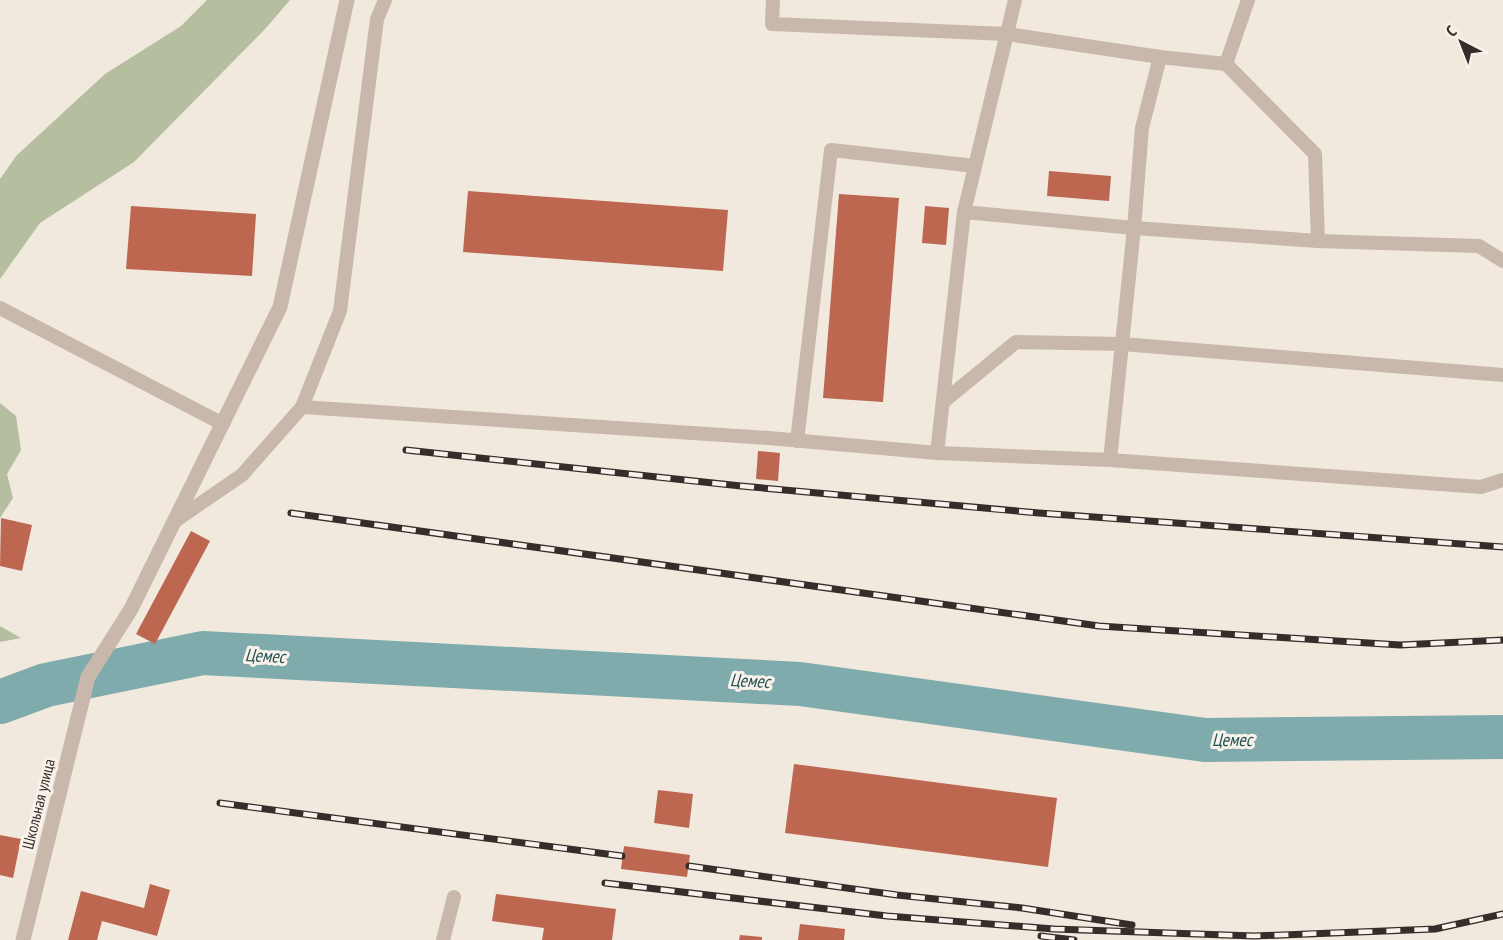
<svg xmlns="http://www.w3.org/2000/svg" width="1503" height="940" viewBox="0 0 1503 940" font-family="'PT Sans Narrow',sans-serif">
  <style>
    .green { fill: #b5bf9f }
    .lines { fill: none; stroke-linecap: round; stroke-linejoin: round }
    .river { stroke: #7fabac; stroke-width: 44 }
    .building { fill: #bd6750 }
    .service { stroke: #c8b7ab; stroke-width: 14 }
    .minor { stroke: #c8b7ab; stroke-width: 15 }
    .rail-casing { stroke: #362d2a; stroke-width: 7 }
    .rail { stroke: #f9f2ea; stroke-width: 4.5; stroke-dasharray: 14; stroke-linecap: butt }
    .labels { text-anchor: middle; stroke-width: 6; stroke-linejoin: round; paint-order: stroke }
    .street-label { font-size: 16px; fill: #362d2a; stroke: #f9f2ea }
    .water-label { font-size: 18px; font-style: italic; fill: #225355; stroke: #f9f2ea }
  </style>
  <rect width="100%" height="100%" fill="#f1e8de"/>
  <g class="green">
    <polygon points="207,0 290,0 266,28 134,162 40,223 0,279 0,179 16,156 105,74 181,26"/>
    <polygon points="0,403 16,416 21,450 7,474 13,498 0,518"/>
    <polygon points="0,626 21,638 0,642"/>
  </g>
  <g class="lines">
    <polyline class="river" points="0,702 46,685 203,653 800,684 1205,740 1503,737"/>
  </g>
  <g class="building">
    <polygon points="1049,171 1111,176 1109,201 1047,196"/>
    <polygon points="468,191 728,210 723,271 463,252"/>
    <polygon points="839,194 899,198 883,402 823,398"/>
    <polygon points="131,206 256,214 252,276 126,269"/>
    <polygon points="925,206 949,208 946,245 922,243"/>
    <polygon points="758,451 780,453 778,481 756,479"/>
    <polygon points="1,518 32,525 22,571 0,566"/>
    <polygon points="191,531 210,541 155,644 136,634"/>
    <polygon points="794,764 1057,798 1048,867 785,833"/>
    <polygon points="658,790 693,794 689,828 654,823"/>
    <polygon points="0,835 21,839 13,878 0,875"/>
    <polygon points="624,846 690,855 687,877 621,869"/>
    <polygon points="150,884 170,890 157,936 102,921 97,940 68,940 81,891 144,908"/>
    <polygon points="496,894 616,909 612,940 542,940 544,928 492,921"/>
    <polygon points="800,924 845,929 844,940 798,940"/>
    <polygon points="740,935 762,937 762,940 739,940"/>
  </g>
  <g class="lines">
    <g class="service">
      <polyline points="773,0 772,24 1007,34 1160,57 1226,64 1315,154 1318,241"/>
      <polyline points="1226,64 1248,0"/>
      <polyline points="964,212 1134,228 1318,241 1479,246 1503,261"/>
      <polyline points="0,308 223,424"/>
      <polyline points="943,402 1016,342 1122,344 1503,375"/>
      <polyline points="302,407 769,438 937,453 1110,460 1481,487 1503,480"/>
      <polyline points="797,441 831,150 975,166"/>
      <polyline points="937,453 964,212 1015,0"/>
      <polyline points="1110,460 1134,228 1142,128 1160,57"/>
      <polyline points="175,521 242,475 302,407 340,311 377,19 385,0"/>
      <polyline points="443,940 454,897"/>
    </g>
    <polyline class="minor" points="23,940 88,677 131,609 280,307 347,0"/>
    <g class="rail-casing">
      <g id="rail">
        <polyline points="406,450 741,486 1039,513 1503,547"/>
        <polyline points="291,513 1099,626 1400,645 1503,640"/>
        <polyline points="220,803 622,856"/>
        <polyline points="689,866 897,895 1022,908 1132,925"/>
        <polyline points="605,883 887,916 1054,929 1254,936 1435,929 1503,914"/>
        <polyline points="1041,936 1074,940"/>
      </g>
    </g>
    <use href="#rail" class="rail"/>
  </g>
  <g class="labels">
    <g class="street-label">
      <text transform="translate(38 804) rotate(-76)" y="6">Школьная улица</text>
    </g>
    <g class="water-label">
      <text transform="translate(265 656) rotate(3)" y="6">Цемес</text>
      <text transform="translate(750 681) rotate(3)" y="6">Цемес</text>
      <text x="1232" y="746">Цемес</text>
    </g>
  </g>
  <g transform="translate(1461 42) rotate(318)" stroke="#f9f2ea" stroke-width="4.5" paint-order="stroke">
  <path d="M0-4.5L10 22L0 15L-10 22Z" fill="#362d2a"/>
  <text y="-9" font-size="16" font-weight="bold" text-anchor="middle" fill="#362d2a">С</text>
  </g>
</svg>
